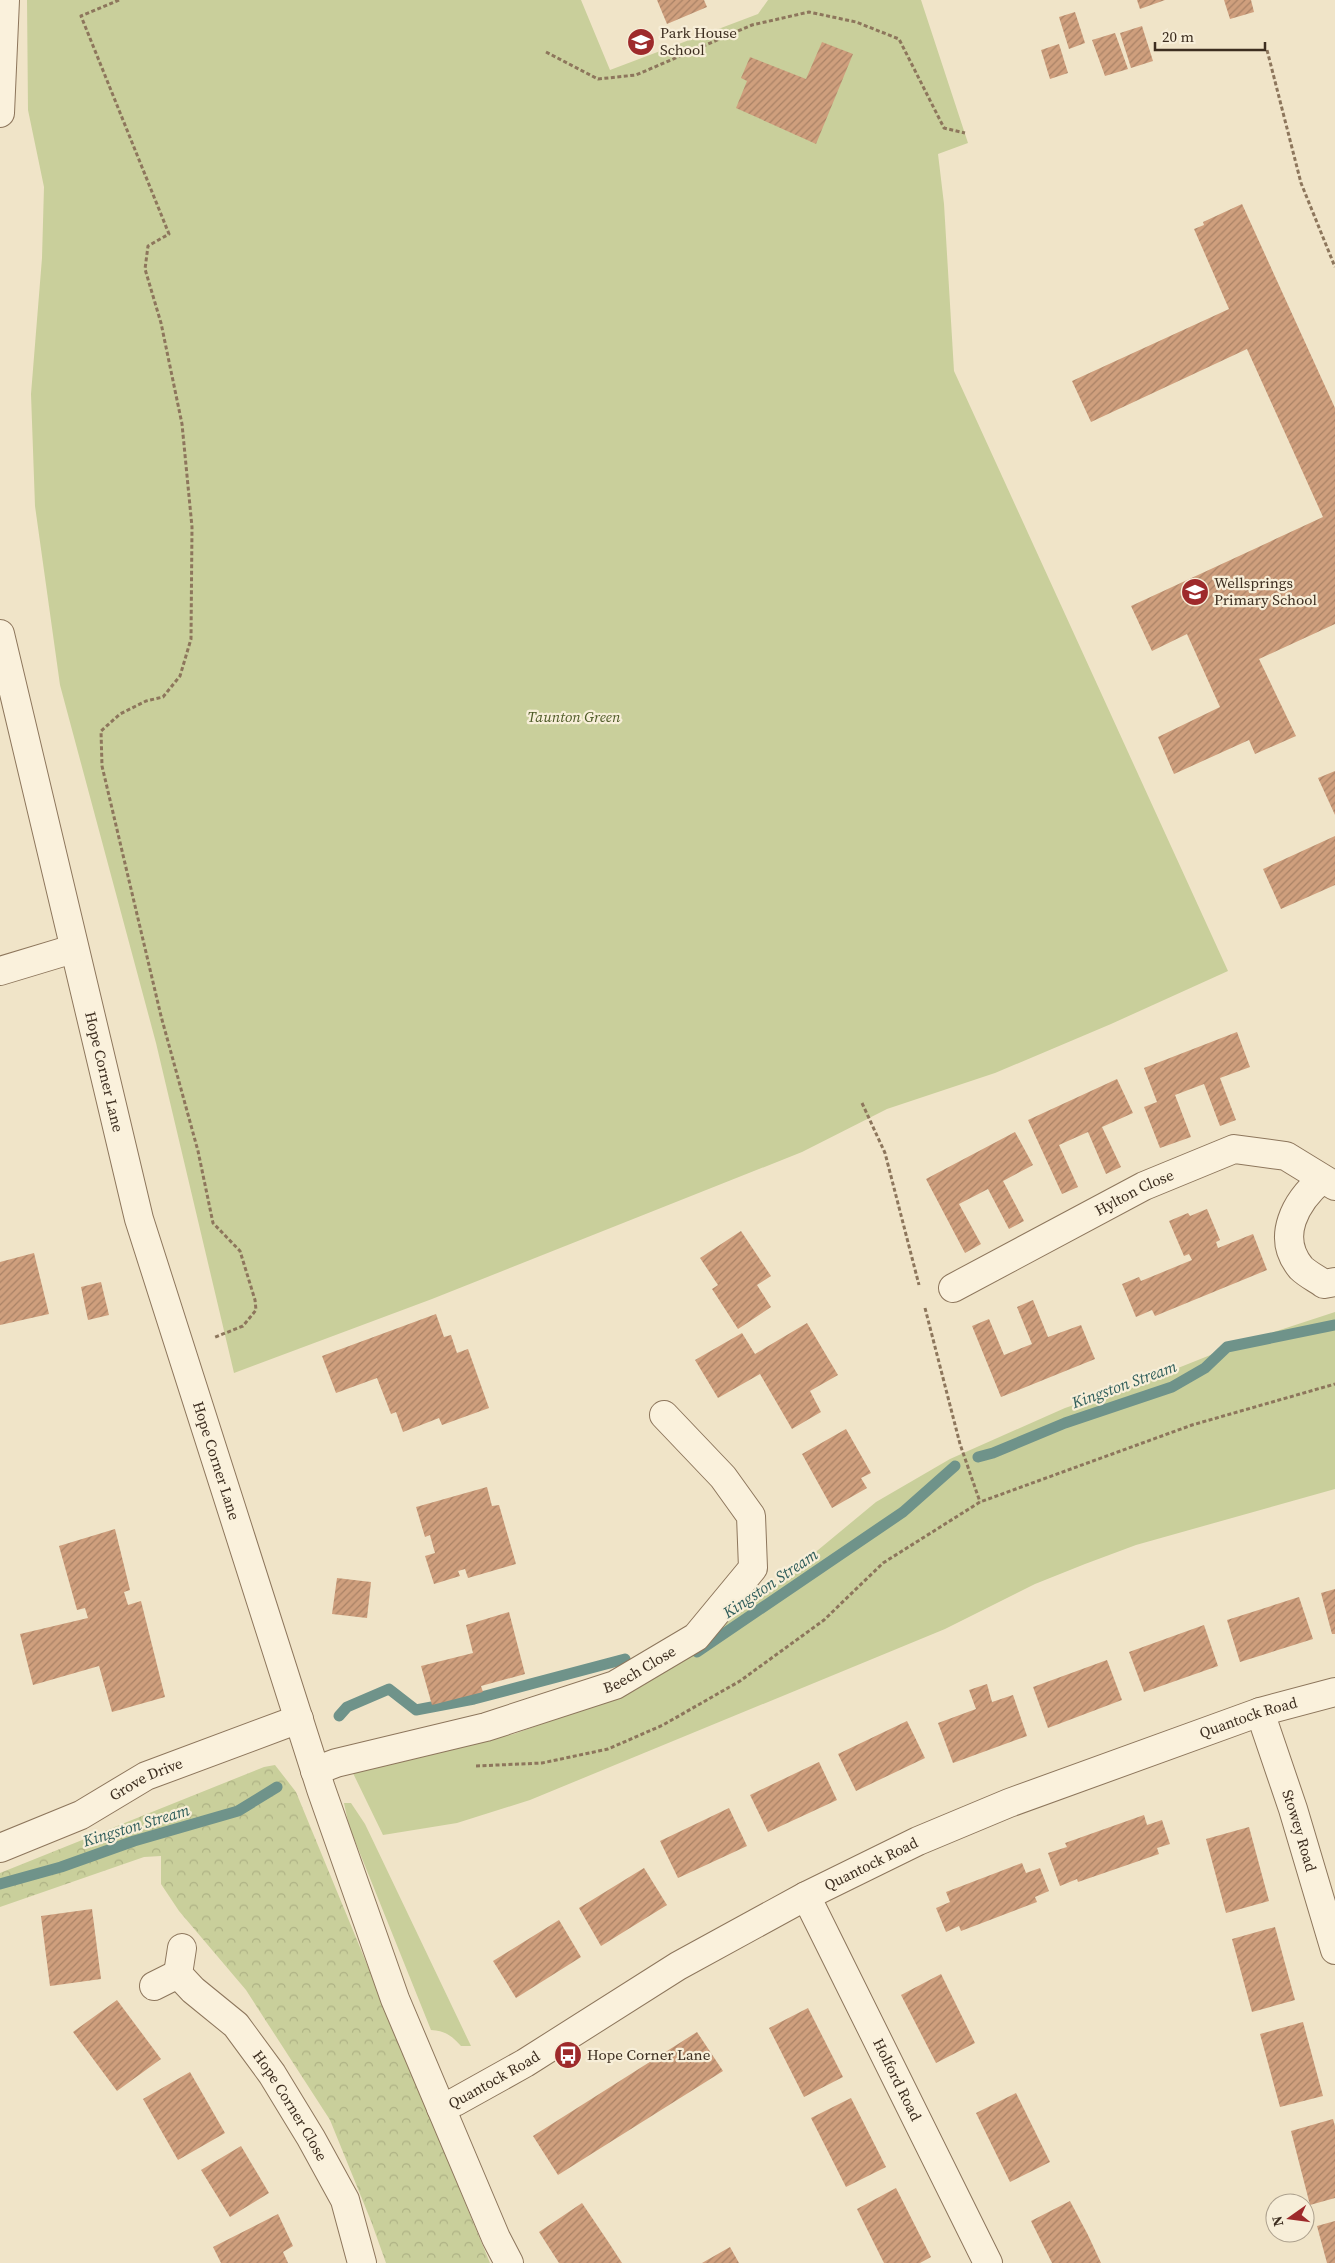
<svg xmlns="http://www.w3.org/2000/svg" width="1335" height="2263" viewBox="0 0 1335 2263" font-family="'Source Serif 4',serif">
  <style>
    .green { fill: #c9cf9b }
    .forest { fill: url(#forest-crowns) }
    .lines { fill: none; stroke-linecap: round; stroke-linejoin: round }
    .stream { stroke: #6f938a; stroke-width: 11 }
    .building { fill: url(#building-hatch) }
    .minor-casing { stroke: #8d765c; stroke-width: 30 }
    .path { stroke: #8d765c; stroke-width: 3; stroke-dasharray: 4 2.5; stroke-linecap: butt }
    .minor { stroke: #faf1dc; stroke-width: 28 }
    .labels { text-anchor: middle; stroke-width: 4.5; stroke-linejoin: round; paint-order: stroke }
    .poi-label { font-size: 15px; fill: #3d2e20; stroke: #f7eed8; text-anchor: start }
    .park-label { font-size: 15px; font-style: italic; fill: #4d5a26; stroke: #f7eed8 }
    .street-label { font-size: 15px; fill: #3d2e20; stroke: #f7eed8 }
    .water-label { font-size: 16px; font-style: italic; fill: #2f5d5a; stroke: #f7eed8 }
  </style>
  <defs>
    <pattern id="forest-crowns" width="20" height="18" patternUnits="userSpaceOnUse" patternTransform="scale(1.25)"><rect width="20" height="18" fill="#c9cf9b"/><path d="M2 6a3 3 0 1 1 6 0M12 15a3 3 0 1 1 6 0" fill="none" stroke="#aeb285"/></pattern>
    <pattern id="building-hatch" width="6" height="6" patternUnits="userSpaceOnUse" patternTransform="scale(1.25)"><rect width="6" height="6" fill="#cf9f7d"/><path d="M-1 1l2-2M0 6l6-6M5 7l2-2" fill="none" stroke="#a98266"/></pattern>
  </defs>
  <rect width="100%" height="100%" fill="#f0e4c8"/>
  <g class="green">
    <polygon points="27,0 581,0 610,70 758,14 768,0 921,0 968,143 938,154 944,204 954,371 1228,971 1111,1024 995,1073 887,1109 802,1152 432,1299 234,1373 156,1043 60,685 35,506 31,394 42,258 44,187 28,110"/>
    <polygon points="1335,1312 1335,1489 1136,1545 1085,1564 1035,1584 945,1629 530,1800 457,1823 383,1835 351,1769 514,1734 636,1690 765,1594 876,1502 950,1459 1065,1408 1148,1380 1243,1342"/>
    <path d="M344 1803H351L365 1824 471 2046H461C452 2036 446 2031 431 2030L349 1826Z"/>
  </g>
  <polygon class="forest" points="275,1765 296,1792 490,2263 386,2263 371,2221 330,2120 246,1990 179,1911 161,1884 161,1856 144,1857 0,1907 0,1873 264,1767"/>
  <g class="lines">
    <g class="stream">
      <polyline points="978,1457 993,1453 1065,1423 1172,1387 1205,1368 1227,1347 1335,1325"/>
      <polyline points="697,1652 903,1512 955,1466"/>
      <polyline points="339,1716 347,1707 389,1689 416,1710 474,1699 625,1659"/>
      <polyline points="0,1884 61,1867 134,1841 238,1811 277,1787"/>
    </g>
  </g>
  <g class="building">
    <polygon points="657,0 704,0 707,7 667,24"/>
    <polygon points="1137,0 1165,0 1140,9"/>
    <polygon points="1224,0 1251,0 1254,12 1230,19"/>
    <polygon points="1075,12 1085,43 1069,49 1059,17"/>
    <polygon points="1142,26 1153,61 1131,68 1120,33"/>
    <polygon points="1115,33 1128,69 1105,76 1092,40"/>
    <polygon points="822,42 853,54 816,144 736,108 747,81 741,78 750,57 806,79"/>
    <polygon points="1059,44 1068,73 1050,79 1041,50"/>
    <polygon points="1242,204 1335,408 1335,624 1259,659 1296,736 1255,754 1249,740 1174,774 1158,737 1220,707 1187,634 1152,651 1131,606 1323,517 1247,349 1091,422 1072,381 1229,309 1194,229 1204,225 1203,222"/>
    <polygon points="1335,771 1335,815 1318,778"/>
    <polygon points="1335,836 1335,885 1281,909 1263,869"/>
    <polygon points="1237,1032 1250,1067 1220,1078 1236,1120 1220,1126 1204,1084 1175,1095 1191,1137 1160,1148 1144,1107 1157,1102 1144,1068"/>
    <polygon points="1117,1079 1133,1113 1102,1127 1121,1167 1106,1174 1088,1132 1059,1145 1078,1187 1062,1194 1028,1120"/>
    <polygon points="1015,1132 1033,1165 1003,1181 1024,1221 1009,1229 988,1189 959,1204 981,1244 965,1253 926,1179"/>
    <polygon points="1207,1209 1220,1240 1216,1242 1218,1248 1253,1234 1267,1270 1155,1316 1152,1310 1136,1317 1122,1284 1139,1277 1141,1281 1192,1260 1189,1254 1184,1256 1169,1221 1188,1213 1190,1216"/>
    <polygon points="741,1231 771,1276 757,1285 771,1307 738,1329 712,1289 718,1285 700,1258"/>
    <polygon points="34,1253 49,1314 0,1325 0,1262"/>
    <polygon points="101,1282 109,1315 88,1320 81,1287"/>
    <polygon points="1033,1300 1048,1337 1081,1325 1095,1359 1001,1397 972,1326 989,1319 1004,1355 1032,1344 1017,1307"/>
    <polygon points="436,1314 444,1337 451,1335 457,1353 468,1349 489,1408 442,1425 439,1418 403,1432 396,1412 391,1414 377,1378 336,1393 322,1356"/>
    <polygon points="807,1323 838,1375 810,1391 821,1412 792,1429 760,1374 718,1398 695,1360 742,1333 755,1354"/>
    <polygon points="846,1429 871,1473 861,1478 867,1488 832,1508 802,1454"/>
    <polygon points="487,1487 492,1506 499,1505 516,1564 468,1578 465,1569 458,1571 460,1576 434,1584 425,1556 435,1553 430,1535 425,1537 416,1507"/>
    <polygon points="115,1529 130,1590 124,1592 128,1605 141,1601 165,1697 112,1712 99,1666 33,1685 20,1634 88,1618 85,1608 77,1610 59,1546"/>
    <polygon points="337,1578 371,1582 367,1618 332,1614"/>
    <polygon points="1335,1589 1335,1634 1332,1634 1321,1593"/>
    <polygon points="1299,1597 1313,1639 1240,1662 1227,1620"/>
    <polygon points="509,1612 525,1674 481,1686 483,1692 432,1705 421,1666 473,1653 466,1625"/>
    <polygon points="1204,1625 1218,1666 1144,1692 1129,1652"/>
    <polygon points="1107,1660 1122,1700 1048,1728 1033,1687"/>
    <polygon points="987,1684 992,1702 1013,1695 1027,1736 953,1763 938,1723 976,1709 969,1690"/>
    <polygon points="907,1721 925,1758 856,1791 838,1754"/>
    <polygon points="819,1762 837,1800 768,1832 750,1795"/>
    <polygon points="729,1808 747,1846 678,1878 660,1841"/>
    <polygon points="1144,1815 1147,1825 1162,1820 1170,1844 1157,1848 1159,1854 1078,1882 1077,1879 1060,1886 1048,1853 1067,1847 1065,1843"/>
    <polygon points="1249,1827 1269,1901 1226,1913 1206,1839"/>
    <polygon points="1022,1863 1026,1873 1040,1868 1049,1891 1035,1897 1037,1902 961,1931 959,1926 946,1932 936,1908 950,1902 946,1892"/>
    <polygon points="644,1868 667,1905 601,1946 579,1908"/>
    <polygon points="92,1909 101,1979 50,1986 41,1916"/>
    <polygon points="559,1920 581,1957 516,1998 493,1961"/>
    <polygon points="1275,1927 1295,2000 1252,2012 1232,1939"/>
    <polygon points="941,1974 975,2043 936,2063 901,1995"/>
    <polygon points="117,2000 161,2059 117,2091 73,2032"/>
    <polygon points="808,2008 843,2077 804,2097 769,2028"/>
    <polygon points="1303,2022 1323,2096 1280,2107 1260,2034"/>
    <polygon points="697,2032 723,2071 558,2175 533,2136"/>
    <polygon points="190,2072 225,2133 178,2160 143,2099"/>
    <polygon points="1016,2093 1050,2162 1010,2182 976,2113"/>
    <polygon points="851,2098 886,2167 846,2187 811,2118"/>
    <polygon points="1333,2119 1335,2126 1335,2198 1310,2205 1291,2131"/>
    <polygon points="241,2146 269,2193 230,2217 201,2170"/>
    <polygon points="896,2188 931,2257 920,2263 884,2263 857,2209"/>
    <polygon points="1070,2201 1088,2235 1101,2263 1052,2263 1031,2221"/>
    <polygon points="582,2203 609,2243 622,2263 559,2263 539,2232"/>
    <polygon points="278,2214 293,2246 283,2252 288,2263 221,2263 213,2247"/>
    <polygon points="1335,2221 1335,2263 1327,2263 1317,2226"/>
    <polygon points="730,2247 739,2263 702,2263"/>
  </g>
  <g class="lines">
    <g class="minor-casing">
      <g id="minor">
        <polyline points="0,113 5,0"/>
        <path id="s1" d="M0 634 139 1219 321 1789 395 1999 496 2238 509 2263"/>
        <polyline points="0,971 73,949"/>
        <path d="M1322 1179C1296 1201 1275 1237 1301 1268 1307 1274 1317 1279 1324 1284L1335 1282"/>
        <path id="s2" d="M953 1288 1144 1186 1234 1149 1286 1156 1335 1186"/>
        <path id="s3" d="M1260 1712 1293 1809 1335 1950"/>
        <path id="s4" d="M315 1771 336 1763 486 1727 615 1685 696 1637 753 1568 751 1516 723 1477 664 1415"/>
        <path id="s5" d="M0 1848 81 1815 146 1776 299 1719"/>
        <path id="s6" d="M806 1896 988 2263"/>
        <path id="s7" d="M182 1948 178 1974 193 1990 236 2025 272 2074 311 2138 345 2200 362 2263"/>
        <polyline points="154,1986 178,1974"/>
        <path id="s8" d="M441 2108 455 2102 525 2063 678 1966 806 1896 918 1841 1009 1803 1260 1712 1335 1692"/>
      </g>
    </g>
    <g class="path">
      <polyline points="119,0 81,16 169,234 148,246 145,269 161,323 182,424 192,527 191,639 180,676 163,697 146,701 120,714 101,731 102,766 161,1016 198,1151 213,1223 240,1251 255,1300 256,1310 243,1326 213,1338"/>
      <polyline points="1267,50 1301,183 1335,267"/>
      <polyline points="546,52 598,79 636,75 752,25 809,12 856,22 899,39 944,128 965,133"/>
      <polyline points="862,1103 885,1153 919,1285"/>
      <polyline points="925,1308 960,1444 980,1502"/>
      <polyline points="476,1766 542,1763 608,1749 663,1725 740,1681 824,1620 883,1563 980,1502 1192,1425 1335,1384"/>
    </g>
    <use href="#minor" class="minor"/>
  </g>
  <defs>
    <g id="school-disc" transform="scale(1.4375)"><circle r="9.5" fill="#9e2a2b" stroke="#f7eed8"/><path d="M0-5L7-2L0 1L-7-2ZM-4 1L0 2.5L4 1V4Q0 6-4 4Z" fill="#fff"/></g>
    <g id="bus-disc" transform="scale(1.4375)"><circle r="9.5" fill="#9e2a2b" stroke="#f7eed8"/><path d="M-5-6H5V4H4V6H2V4H-2V6H-4V4H-5ZM-3.5-4V0h7V-4ZM-3.5 1.2v1.5H-2V1.2ZM2 1.2v1.5H3.5V1.2Z" fill="#fff"/></g>
  </defs>
  <g fill-rule="evenodd">
    <use href="#school-disc" x="641" y="42"/>
    <use href="#school-disc" x="1195" y="592"/>
    <use href="#bus-disc" x="568" y="2055"/>
  </g>
  <g class="labels">
    <g class="poi-label">
      <text x="660" y="38">Park House<tspan x="660" dy="17">School</tspan></text>
      <text x="1214" y="588">Wellsprings<tspan x="1214" dy="17">Primary School</tspan></text>
      <text x="587" y="2060">Hope Corner Lane</text>
    </g>
    <g class="park-label">
      <text x="574" y="722">Taunton Green</text>
    </g>
    <g class="street-label">
      <text dy="5" stroke="none"><textPath href="#s1" startOffset="450">Hope Corner Lane</textPath></text>
      <text dy="5" stroke="none"><textPath href="#s2" startOffset="205">Hylton Close</textPath></text>
      <text dy="5" stroke="none"><textPath href="#s1" startOffset="855">Hope Corner Lane</textPath></text>
      <text dy="5" stroke="none"><textPath href="#s4" startOffset="341">Beech Close</textPath></text>
      <text dy="5" stroke="none"><textPath href="#s8" startOffset="900">Quantock Road</textPath></text>
      <text dy="5" stroke="none"><textPath href="#s5" startOffset="162">Grove Drive</textPath></text>
      <text dy="5" stroke="none"><textPath href="#s3" startOffset="125">Stowey Road</textPath></text>
      <text dy="5" stroke="none"><textPath href="#s8" startOffset="495">Quantock Road</textPath></text>
      <text dy="5" stroke="none"><textPath href="#s8" startOffset="60">Quantock Road</textPath></text>
      <text dy="5" stroke="none"><textPath href="#s6" startOffset="205">Holford Road</textPath></text>
      <text dy="5" stroke="none"><textPath href="#s7" startOffset="201">Hope Corner Close</textPath></text>
    </g>
    <g class="water-label">
      <text transform="translate(1124 1384) rotate(-20)" y="6">Kingston Stream</text>
      <text transform="translate(770 1583) rotate(-34)" y="6">Kingston Stream</text>
      <text transform="translate(136 1825) rotate(-17)" y="6">Kingston Stream</text>
    </g>
  </g>
  <g transform="translate(1290 2218) rotate(256)"><circle r="24" fill="#f7eed8" stroke="#ada18e"/>
  <path d="M0-4L9 19L0 12L-9 19Z" fill="#9e2a2b"/>
  <text y="-8" font-size="14" font-weight="bold" text-anchor="middle" fill="#3d2e20">N</text>
  </g>
  <path d="M1155 42v8h110v-8" fill="none" stroke="#3d2e20" stroke-width="2.5"/>
  <text x="1162" y="42" font-size="15" fill="#3d2e20" stroke="#f7eed8" stroke-width="4" paint-order="stroke">20 m</text>
</svg>
